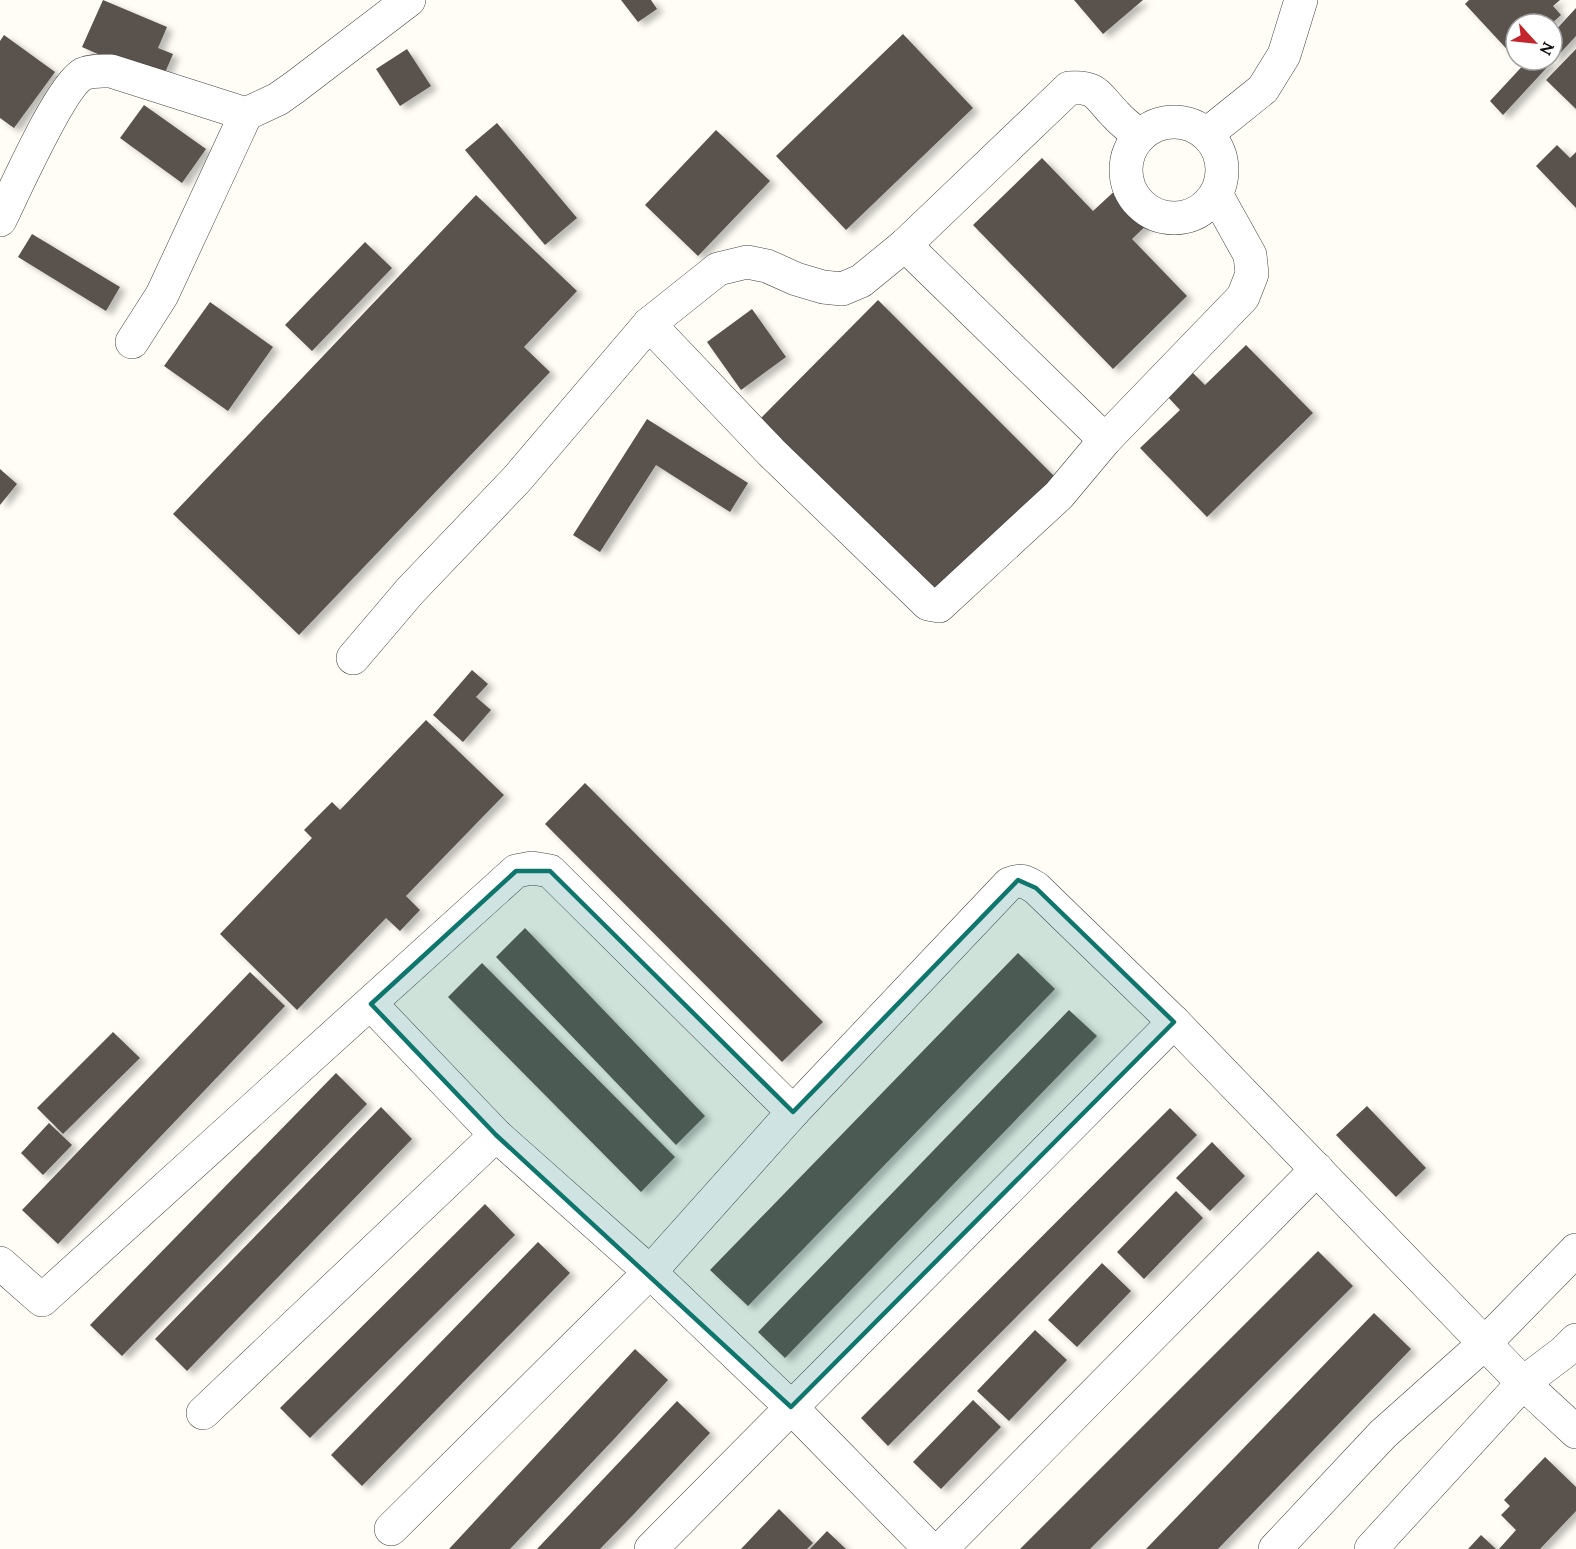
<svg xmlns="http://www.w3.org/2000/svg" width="1576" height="1549" viewBox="0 0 1576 1549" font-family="Lora,serif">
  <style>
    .building { fill: #5a524d; filter: url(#shadow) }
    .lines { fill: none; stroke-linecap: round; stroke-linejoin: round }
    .minor-casing { stroke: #444; stroke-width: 34 }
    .minor { stroke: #fff; stroke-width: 33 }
    .marked { fill: #0f766e; fill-opacity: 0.2; stroke: #0f766e; stroke-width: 4.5; stroke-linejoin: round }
  </style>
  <defs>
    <filter id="shadow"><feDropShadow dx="6" dy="4" stdDeviation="3" flood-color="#0004"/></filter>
  </defs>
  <rect width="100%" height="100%" fill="#fffdf5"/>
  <g class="building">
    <polygon points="103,0 167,27 158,48 173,54 161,82 82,47"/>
    <polygon points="621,0 651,0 657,9 638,22"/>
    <polygon points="1074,0 1143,0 1103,34"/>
    <polygon points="1469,0 1560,0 1553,6 1561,15 1551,24 1516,24 1516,59 1465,4"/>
    <polygon points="1576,8 1576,36 1503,115 1490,101 1528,60 1552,60 1552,34"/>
    <polygon points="903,34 973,108 846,230 776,156"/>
    <polygon points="4,35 55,72 14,128 0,118 0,41"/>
    <polygon points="407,49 431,86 400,106 376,69"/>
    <polygon points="1576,49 1576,109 1546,80"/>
    <polygon points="144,105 206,149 182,183 120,138"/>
    <polygon points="497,123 577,218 545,245 465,150"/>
    <polygon points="716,130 770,181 698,256 645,205"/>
    <polygon points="1557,145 1570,158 1576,152 1576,208 1536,166"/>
    <polygon points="1042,158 1093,211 1120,186 1152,220 1132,239 1187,296 1113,369 973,225"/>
    <polygon points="476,195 577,291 524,347 550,372 299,635 173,514"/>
    <polygon points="32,234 120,287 106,311 18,257"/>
    <polygon points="365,242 392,268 312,351 285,325"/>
    <polygon points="878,300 1057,479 936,601 758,421"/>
    <polygon points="210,302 273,347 228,411 164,366"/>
    <polygon points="752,309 786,357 741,390 707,342"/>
    <polygon points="1246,345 1313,413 1207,517 1140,448 1180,410 1167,396 1192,372 1205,385"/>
    <polygon points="647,419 748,483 730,512 656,465 600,552 573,535"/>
    <polygon points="0,469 17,484 0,505"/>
    <polygon points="472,670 488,684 476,697 491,710 463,742 433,715"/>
    <polygon points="426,720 504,795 406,896 420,910 400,931 386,918 297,1010 220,934 312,838 304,830 332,802 340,810"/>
    <polygon points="585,783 823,1022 782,1062 545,824"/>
    <polygon points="525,928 705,1116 676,1145 496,957"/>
    <polygon points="1018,953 1055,989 748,1306 710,1270"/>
    <polygon points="482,963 675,1157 641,1192 448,997"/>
    <polygon points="250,972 285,1006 58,1244 22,1210"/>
    <polygon points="1069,1010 1097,1036 785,1358 758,1332"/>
    <polygon points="113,1032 140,1058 63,1134 37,1108"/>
    <polygon points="336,1073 367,1104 122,1356 90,1325"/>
    <polygon points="1367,1106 1426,1168 1396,1197 1336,1135"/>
    <polygon points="381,1107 412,1139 187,1371 155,1339"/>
    <polygon points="1170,1108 1197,1135 888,1446 861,1418"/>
    <polygon points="49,1123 72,1145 43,1175 21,1153"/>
    <polygon points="1212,1142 1245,1176 1210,1211 1176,1178"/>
    <polygon points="1176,1191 1203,1218 1144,1279 1117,1252"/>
    <polygon points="485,1204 515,1235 310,1438 280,1408"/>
    <polygon points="538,1242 570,1273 362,1486 331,1455"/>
    <polygon points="1318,1251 1353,1286 1090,1549 1020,1549"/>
    <polygon points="1102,1263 1131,1291 1077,1347 1048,1320"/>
    <polygon points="1374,1313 1411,1349 1218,1549 1146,1549"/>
    <polygon points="1035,1330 1067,1360 1009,1421 977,1391"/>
    <polygon points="635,1349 668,1380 615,1438 510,1549 449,1549"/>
    <polygon points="973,1400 1001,1427 941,1489 913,1462"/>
    <polygon points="677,1401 710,1433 633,1515 600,1549 537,1549"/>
    <polygon points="1545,1457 1576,1487 1576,1511 1540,1549 1499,1549 1516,1530 1501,1515 1510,1506 1504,1500"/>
    <polygon points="779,1509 813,1543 807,1549 741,1549"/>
    <polygon points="827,1531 846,1549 810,1549"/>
    <polygon points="1481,1535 1496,1549 1468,1549"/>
  </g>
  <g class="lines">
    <g class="minor-casing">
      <g id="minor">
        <circle cx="1174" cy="170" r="48"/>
        <polyline points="1207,134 1263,89 1284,55 1301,0"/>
        <path d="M0 220C14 192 60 87 83 74 92 70 102 71 111 71L246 114"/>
        <polyline points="905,245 1105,440"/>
        <polyline points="649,324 771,452 928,604 939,606 1059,495 1105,440 1243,297 1252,274 1250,255 1216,194"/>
        <polyline points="132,342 162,295 246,114 278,99 295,87 409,0"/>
        <path d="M353 658 410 591 517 479 649 324 718 269 747 262 767 266 796 279 823 287 842 289 861 281 905 245 1069 88C1098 86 1097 96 1115 114 1122 122 1131 129 1140 136"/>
        <polyline points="371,1004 496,1135 650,1272 791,1407 930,1549"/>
        <polyline points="0,1263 42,1300 516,871 532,868 550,871 793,1112"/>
        <polyline points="203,1413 496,1135"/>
        <path d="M391 1529 650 1272 793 1112 1009 884C1021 879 1025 881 1036 888L1174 1022 1523 1383 1576 1432"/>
        <polyline points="651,1549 1174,1022"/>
        <polyline points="941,1549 1317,1169"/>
        <polyline points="1275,1549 1383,1434 1485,1343 1576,1250"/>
        <polyline points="1371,1549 1523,1383 1564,1352 1576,1340"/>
      </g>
    </g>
    <use href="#minor" class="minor"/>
  </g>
  <path class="marked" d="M516 871H550L793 1112 1018 880 1036 888 1174 1022 791 1407 496 1135 371 1004Z"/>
  <g transform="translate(1534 42) rotate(117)"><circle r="28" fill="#ffffff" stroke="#a0a0a0" stroke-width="1.5"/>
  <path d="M0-4.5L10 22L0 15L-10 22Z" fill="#c4262e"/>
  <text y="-9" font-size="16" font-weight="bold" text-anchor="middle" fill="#111111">N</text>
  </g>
</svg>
